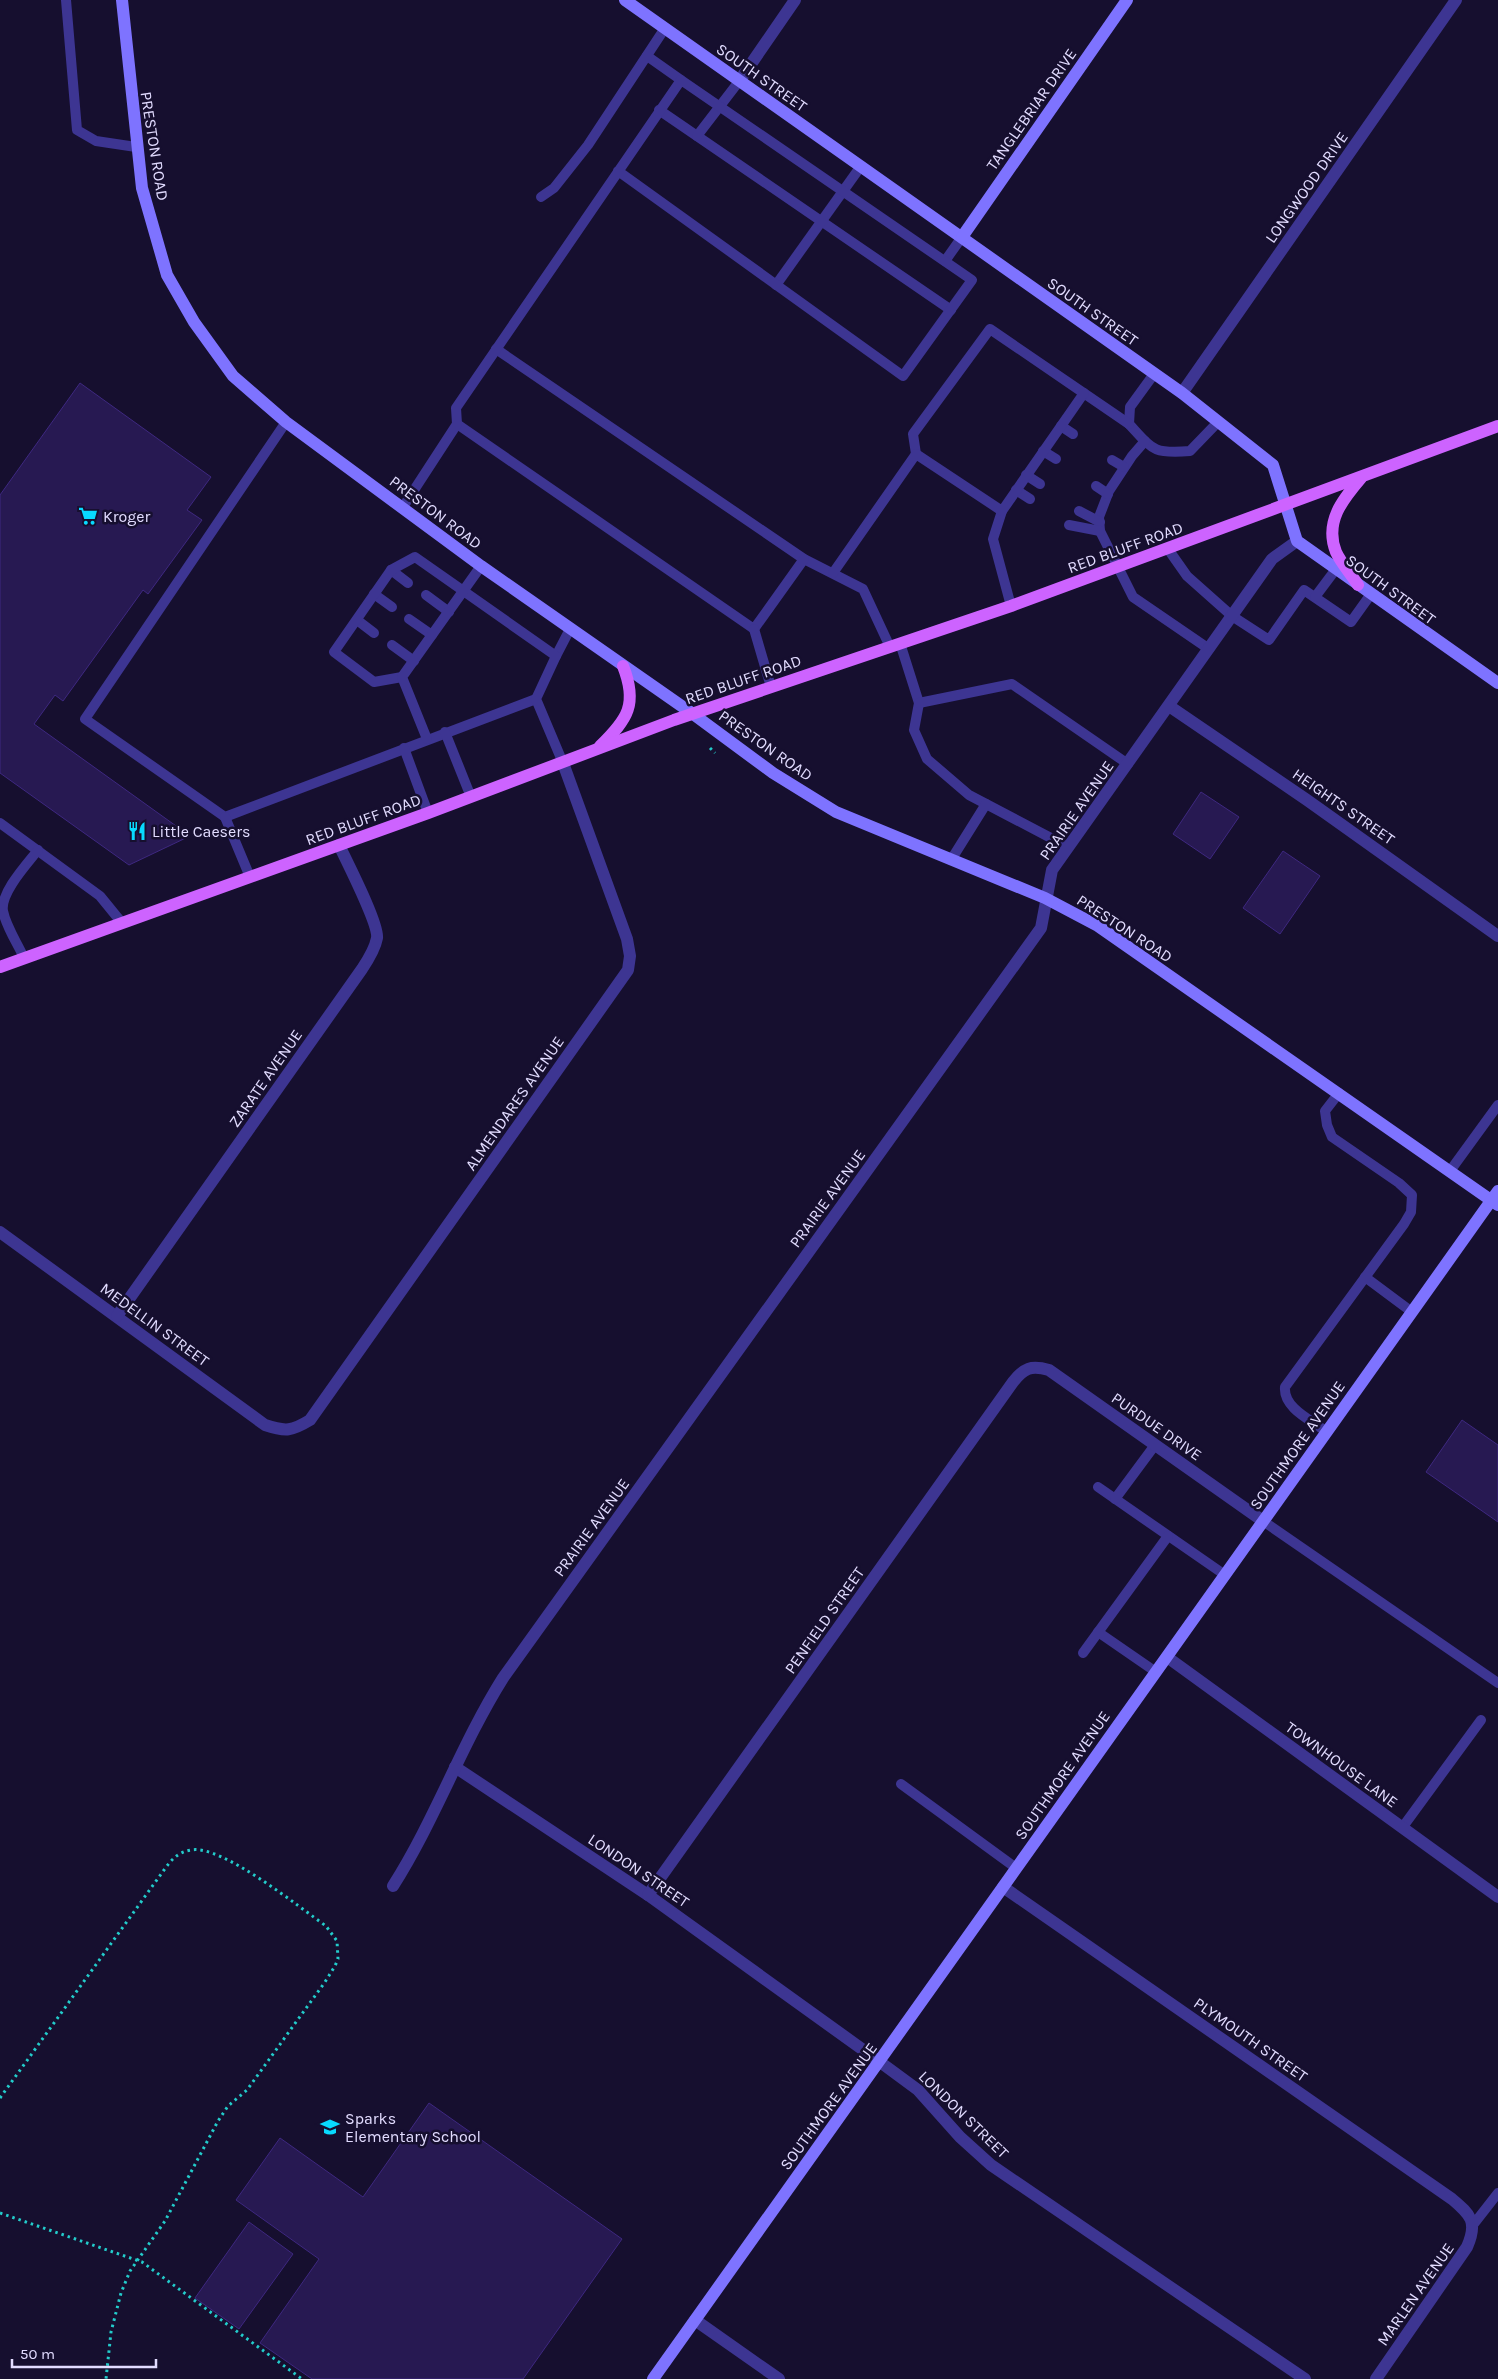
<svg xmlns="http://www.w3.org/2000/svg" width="1498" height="2379" viewBox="0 0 1498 2379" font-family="Karla,sans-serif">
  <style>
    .building { fill: #271952; stroke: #3e2880 }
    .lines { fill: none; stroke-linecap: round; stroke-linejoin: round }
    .path { stroke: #23cccb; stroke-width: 3; stroke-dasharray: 2.5 4; stroke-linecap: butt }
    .lane { stroke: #3d3592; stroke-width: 10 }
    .street { stroke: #3d3592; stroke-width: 12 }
    .secondary { stroke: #7e73ff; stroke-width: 12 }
    .primary { stroke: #cd63ff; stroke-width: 12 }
    .labels { text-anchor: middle; stroke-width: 5; stroke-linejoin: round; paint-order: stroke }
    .street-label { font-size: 16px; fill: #e2dcff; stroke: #160f2f }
    .poi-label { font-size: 16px; fill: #e2dcff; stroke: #160f2f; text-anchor: start }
  </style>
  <rect width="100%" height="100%" fill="#160f2f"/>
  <g class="building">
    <polygon points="80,383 211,477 187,510 202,520 148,594 143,590 63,701 55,695 34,724 190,836 129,865 0,773 0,495"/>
    <polygon points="1201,792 1239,817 1210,859 1173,834"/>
    <polygon points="1283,851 1320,876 1280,934 1243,908"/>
    <polygon points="1462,1420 1498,1445 1498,1522 1426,1472"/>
    <polygon points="429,2103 622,2239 523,2379 312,2379 260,2343 319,2259 236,2200 280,2138 363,2197"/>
    <polygon points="249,2222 293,2254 239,2329 195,2298"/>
  </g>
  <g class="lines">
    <g class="path">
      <polyline points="710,748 715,753"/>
      <path d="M0 2098 164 1870C171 1860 178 1852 191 1850 221 1844 299 1907 326 1926L337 1941 338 1959 335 1966 325 1982 247 2090 228 2106 218 2121 165 2221 130 2271 121 2293 111 2332 106 2379"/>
      <polyline points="0,2213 142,2262 302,2379"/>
    </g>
    <g class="lane">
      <polyline points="66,0 77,130 96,141 136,147"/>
      <polyline points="647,56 681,80"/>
      <polyline points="659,110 951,310"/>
      <polyline points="697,136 740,80"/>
      <polyline points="541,197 554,188 588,145 665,28"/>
      <polyline points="945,261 962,237"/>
      <polyline points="776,285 861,166"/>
      <polyline points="496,349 804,559 863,589 890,647"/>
      <path d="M1154 374 1130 407 1129 424C1153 450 1153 454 1190 451L1218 422"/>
      <polyline points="286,422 85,719 225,817 536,699"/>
      <polyline points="457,424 754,629 804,559"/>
      <polyline points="1061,426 1073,434"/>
      <polyline points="1145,441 1132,456 1109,491 1099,517 1100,531 1133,597 1209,649"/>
      <polyline points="1043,451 1056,459"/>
      <polyline points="916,454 913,434 990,329 1129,424"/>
      <polyline points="1112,460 1124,467"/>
      <polyline points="1026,475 1040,484"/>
      <polyline points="1096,486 1108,494"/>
      <polyline points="1016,490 1030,499"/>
      <polyline points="403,507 457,424 456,408 681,80 972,280 903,376 618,171"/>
      <polyline points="1002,511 993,539 1011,606"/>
      <polyline points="1079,511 1100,522"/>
      <polyline points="1069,525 1100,531"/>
      <polyline points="1168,549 1187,576 1232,616 1269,640 1304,590 1351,622 1371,594"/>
      <polyline points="391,570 408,583"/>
      <polyline points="833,573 916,454 1002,511 1084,393"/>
      <polyline points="374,594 392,607"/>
      <polyline points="426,595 449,612"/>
      <polyline points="1315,597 1336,569"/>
      <polyline points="409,619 432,635"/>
      <polyline points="357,620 374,633"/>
      <polyline points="754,629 771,687"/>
      <polyline points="900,643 919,703 914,730 927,759 969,795 1068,847"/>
      <polyline points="392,645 414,661"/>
      <polyline points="556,656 570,629"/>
      <polyline points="402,677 374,682 334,652 391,570 415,557 556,656 536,699 563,763"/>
      <polyline points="919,703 1012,684 1128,764"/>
      <polyline points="445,732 471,797"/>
      <polyline points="427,739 402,677 481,566"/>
      <polyline points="404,748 428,813"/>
      <polyline points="225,817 250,877"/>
      <polyline points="0,823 100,896 122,923"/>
      <polyline points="951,860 986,804"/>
      <path d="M24 958C18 944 6 927 3 911 0 893 27 864 38 850"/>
      <polyline points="1450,1171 1498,1105"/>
      <polyline points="1365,1277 1412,1312"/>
      <path d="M1327 1432C1311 1420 1283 1408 1285 1387L1404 1224 1411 1212 1412 1195 1399 1183 1332 1137 1327 1125 1325 1111 1339 1093"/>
      <polyline points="1098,1487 1225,1575"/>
      <polyline points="1115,1499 1155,1445"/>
      <polyline points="1263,1521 1498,1683"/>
      <polyline points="1098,1632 1156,1672"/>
      <polyline points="1083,1653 1168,1536"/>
      <polyline points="901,1784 1016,1868"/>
      <polyline points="1402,1828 1481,1720"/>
      <polyline points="1473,2225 1498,2193"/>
    </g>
    <g class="street">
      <polyline points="740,80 795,0"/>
      <polyline points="1182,393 1456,0"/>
      <polyline points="1169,706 1307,800 1498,936"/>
      <path d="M0 1232 265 1425C286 1432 292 1431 310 1420L628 970 630 956 627 939 563 763"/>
      <path d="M117 1316 362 969C368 960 375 949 377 938 379 924 347 862 339 845"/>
      <polyline points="1167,1657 1498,1897"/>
      <polyline points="455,1767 648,1895 880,2062 918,2090 960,2137 991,2165 1305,2379"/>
      <path d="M393 1886C435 1820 461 1745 503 1678L1041 928 1052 870 1272 559 1297 541"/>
      <path d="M1003 1887 1452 2199C1471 2215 1478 2222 1467 2247L1376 2379"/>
      <path d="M648 1895 1013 1382C1024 1368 1031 1365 1049 1370L1263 1521"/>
      <polyline points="695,2320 779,2379"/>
    </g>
    <g class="secondary">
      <polyline points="122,0 142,188 167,275 194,322 233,376 286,422 481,566 693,714 773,773 836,812 1045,898 1098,926 1498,1205"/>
      <polyline points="625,0 1182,393 1273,465 1297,541 1498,683"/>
      <polyline points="962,237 1127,0"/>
      <polyline points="653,2379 1498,1191"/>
    </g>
    <g class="primary">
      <path d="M1358 585C1351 574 1341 563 1336 552 1324 522 1343 499 1361 478"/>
      <path d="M600 746C628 719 638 704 623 666"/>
      <polyline points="0,967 428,813 674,720 1011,606 1498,426"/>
    </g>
  </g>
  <defs>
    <g id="supermarket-bare" transform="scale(1.5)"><path d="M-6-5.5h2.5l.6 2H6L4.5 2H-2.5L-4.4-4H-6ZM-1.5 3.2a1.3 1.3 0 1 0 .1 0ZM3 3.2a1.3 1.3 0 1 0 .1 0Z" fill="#08daff" stroke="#160f2f" stroke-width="2.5" paint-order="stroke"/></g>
    <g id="restaurant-bare" transform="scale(1.5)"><path d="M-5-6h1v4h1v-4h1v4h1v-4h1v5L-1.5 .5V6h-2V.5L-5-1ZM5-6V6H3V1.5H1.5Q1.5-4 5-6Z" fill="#08daff" stroke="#160f2f" stroke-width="2.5" paint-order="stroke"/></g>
    <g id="school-bare" transform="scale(1.5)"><path d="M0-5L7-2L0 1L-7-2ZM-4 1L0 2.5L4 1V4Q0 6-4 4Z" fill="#08daff" stroke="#160f2f" stroke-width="2.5" paint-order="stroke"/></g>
  </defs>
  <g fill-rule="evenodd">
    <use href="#supermarket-bare" x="88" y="516"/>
    <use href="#restaurant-bare" x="137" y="831"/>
    <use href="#school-bare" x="330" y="2127"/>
  </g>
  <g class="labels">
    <g class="street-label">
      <text transform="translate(762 77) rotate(35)" y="6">SOUTH STREET</text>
      <text transform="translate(1031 109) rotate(-55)" y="6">TANGLEBRIAR DRIVE</text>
      <text transform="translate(155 146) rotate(81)" y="6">PRESTON ROAD</text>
      <text transform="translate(1306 187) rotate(-55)" y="6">LONGWOOD DRIVE</text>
      <text transform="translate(1093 311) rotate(35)" y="6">SOUTH STREET</text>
      <text transform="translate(436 512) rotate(37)" y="6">PRESTON ROAD</text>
      <text transform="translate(1125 547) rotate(-20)" y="6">RED BLUFF ROAD</text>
      <text transform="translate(1391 589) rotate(36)" y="6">SOUTH STREET</text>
      <text transform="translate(743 679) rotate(-19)" y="6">RED BLUFF ROAD</text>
      <text transform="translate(766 745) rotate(35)" y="6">PRESTON ROAD</text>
      <text transform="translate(1344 806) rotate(35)" y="6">HEIGHTS STREET</text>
      <text transform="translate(1076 810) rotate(-55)" y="6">PRAIRIE AVENUE</text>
      <text transform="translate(363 819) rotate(-20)" y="6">RED BLUFF ROAD</text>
      <text transform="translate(1125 928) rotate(33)" y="6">PRESTON ROAD</text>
      <text transform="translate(265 1078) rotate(-55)" y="6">ZARATE AVENUE</text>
      <text transform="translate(514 1103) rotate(-55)" y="6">ALMENDARES AVENUE</text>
      <text transform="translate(827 1198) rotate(-54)" y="6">PRAIRIE AVENUE</text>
      <text transform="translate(155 1324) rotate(36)" y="6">MEDELLIN STREET</text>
      <text transform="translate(1157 1426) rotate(35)" y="6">PURDUE DRIVE</text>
      <text transform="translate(1297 1445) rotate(-55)" y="6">SOUTHMORE AVENUE</text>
      <text transform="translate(591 1527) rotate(-54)" y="6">PRAIRIE AVENUE</text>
      <text transform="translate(824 1620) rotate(-55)" y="6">PENFIELD STREET</text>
      <text transform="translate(1342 1764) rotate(36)" y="6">TOWNHOUSE LANE</text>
      <text transform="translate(1062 1775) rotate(-55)" y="6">SOUTHMORE AVENUE</text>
      <text transform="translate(639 1870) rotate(34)" y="6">LONDON STREET</text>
      <text transform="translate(1251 2039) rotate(35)" y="6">PLYMOUTH STREET</text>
      <text transform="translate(828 2106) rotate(-54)" y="6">SOUTHMORE AVENUE</text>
      <text transform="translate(964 2114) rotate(44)" y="6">LONDON STREET</text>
      <text transform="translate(1415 2294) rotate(-55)" y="6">MARLEN AVENUE</text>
    </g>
    <g class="poi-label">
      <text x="103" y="522">Kroger</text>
      <text x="152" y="837">Little Caesers</text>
      <text x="345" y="2124">Sparks<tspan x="345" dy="18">Elementary School</tspan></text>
    </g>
  </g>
  <path d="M12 2359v8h144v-8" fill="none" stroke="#e2dcff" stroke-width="2.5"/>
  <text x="20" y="2359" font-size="15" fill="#e2dcff" stroke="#160f2f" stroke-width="4" paint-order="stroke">50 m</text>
</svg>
